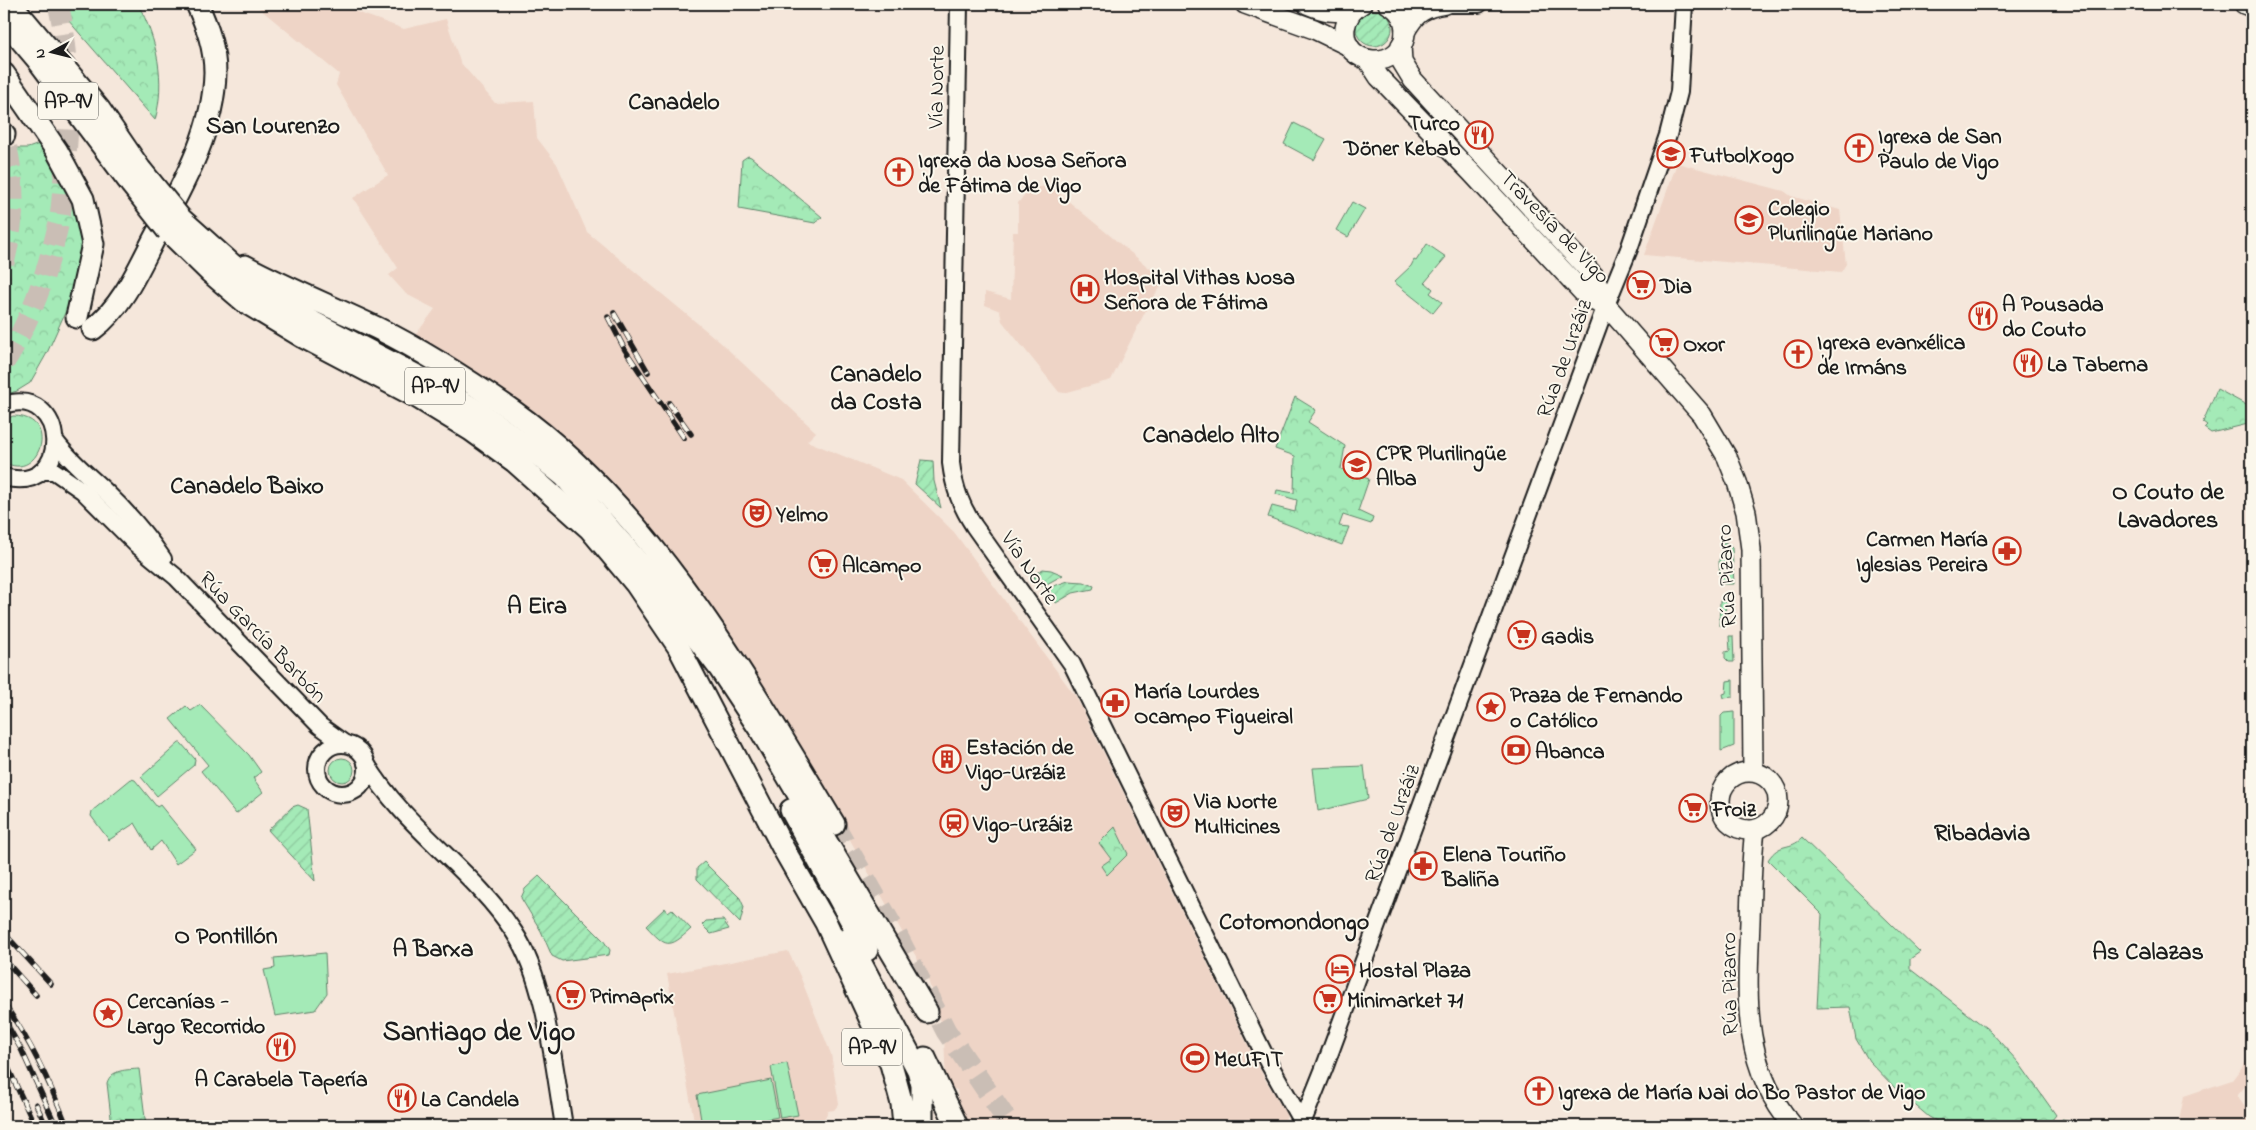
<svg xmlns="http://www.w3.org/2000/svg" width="2256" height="1130" viewBox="0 0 2256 1130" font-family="'Indie Flower',sans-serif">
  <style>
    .built { fill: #eed4c6 }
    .grass { fill: #a4eab7; stroke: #60836a }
    .park { fill: url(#park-crowns); stroke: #60836a }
    .garden { fill: url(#garden-furrows); stroke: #60836a }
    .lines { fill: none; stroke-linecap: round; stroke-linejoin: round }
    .highway-tunnel { stroke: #cabeb5; stroke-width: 21; stroke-dasharray: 21 11; stroke-linecap: butt }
    .secondary-casing { stroke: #1c1c1c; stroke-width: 20 }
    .primary-casing { stroke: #1c1c1c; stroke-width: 22 }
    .highway-casing { stroke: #1c1c1c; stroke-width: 25 }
    .secondary { stroke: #fbf7ec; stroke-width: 16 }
    .primary { stroke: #fbf7ec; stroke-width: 19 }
    .highway { stroke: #fbf7ec; stroke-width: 21 }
    .rail-casing { stroke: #1c1c1c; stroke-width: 5.5 }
    .rail { stroke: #fbf7ec; stroke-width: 4; stroke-dasharray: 11; stroke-linecap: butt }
    .highway-bridge-casing { stroke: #1c1c1c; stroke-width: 25; stroke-linecap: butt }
    .highway-bridge { stroke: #fbf7ec; stroke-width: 21 }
    .labels { text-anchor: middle; stroke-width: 4; stroke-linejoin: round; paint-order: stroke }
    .shield { fill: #fbf7ec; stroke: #5f5e5a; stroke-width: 1 }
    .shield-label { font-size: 21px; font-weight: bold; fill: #1c1c1c }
    .street-label { font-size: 22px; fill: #1c1c1c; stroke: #fbf7ec }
    .poi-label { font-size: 22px; font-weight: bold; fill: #1c1c1c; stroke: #fbf7ec; text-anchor: start }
    .neighbourhood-label { font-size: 24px; font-weight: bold; fill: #1c1c1c; stroke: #fbf7ec }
    .district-label { font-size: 28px; font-weight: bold; fill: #1c1c1c; stroke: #fbf7ec }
  </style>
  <defs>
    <pattern id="park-crowns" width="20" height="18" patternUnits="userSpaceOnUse" patternTransform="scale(1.25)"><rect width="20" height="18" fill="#a4eab7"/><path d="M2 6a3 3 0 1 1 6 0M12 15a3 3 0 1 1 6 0" fill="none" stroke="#8dc89d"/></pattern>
    <pattern id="garden-furrows" width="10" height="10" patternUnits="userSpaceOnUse" patternTransform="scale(1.25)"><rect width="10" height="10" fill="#a4eab7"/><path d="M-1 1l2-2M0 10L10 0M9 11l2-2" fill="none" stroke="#8dc89d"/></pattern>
  </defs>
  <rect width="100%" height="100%" fill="#f5e7db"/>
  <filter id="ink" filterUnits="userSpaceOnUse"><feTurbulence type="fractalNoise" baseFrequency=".02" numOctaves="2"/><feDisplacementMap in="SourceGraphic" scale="10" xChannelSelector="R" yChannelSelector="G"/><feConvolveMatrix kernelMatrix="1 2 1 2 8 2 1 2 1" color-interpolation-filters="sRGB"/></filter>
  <g filter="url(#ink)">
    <g class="built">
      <polygon points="254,4 348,4 354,11 404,29 446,19 460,62 495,103 534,101 537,138 557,164 587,232 720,342 816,432 807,441 901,480 954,532 1076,697 1262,1074 1287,1116 1281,1126 966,1126 959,1109 957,1090 946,1086 944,1035 927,976 849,838 689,594 483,392 405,357 414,337 435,309 406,294 389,275 398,268 353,198 388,175 336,85 339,74"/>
      <polygon points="1677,163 1784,191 1791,196 1840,210 1846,264 1841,272 1644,255"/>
      <polygon points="1050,186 1165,281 1151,300 1111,380 1064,393 1059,392 1002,321 1000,311 985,305 985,292 1011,299 1013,232 1018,232 1018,203 1030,188"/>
      <polygon points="788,951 800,976 831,1054 839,1104 834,1110 828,1111 821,1126 695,1126 667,974"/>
      <polygon points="2252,1054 2252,1078 2237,1096 2252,1117 2252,1126 2178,1126 2184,1096 2232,1080"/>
    </g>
    <g class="grass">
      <polygon points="1294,123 1326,139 1314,160 1284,144"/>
      <polygon points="1352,202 1365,209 1348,237 1336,230"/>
      <polygon points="1427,244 1446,257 1425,282 1433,289 1430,293 1442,302 1433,313 1394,282 1411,266 1414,260 1416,261"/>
      <path d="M13 416C62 416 39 483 4 462V420Z"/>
      <polygon points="1720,542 1727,543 1732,548 1734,584 1723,584 1720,581 1719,560 1724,547"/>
      <polygon points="1720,601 1728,602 1728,606 1725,606 1726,614 1729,621 1724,621 1724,625 1719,625"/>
      <polygon points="1729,636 1733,636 1734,662 1729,662 1725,658 1725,652 1730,651"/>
      <polygon points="1733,680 1733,697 1724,698 1723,694 1726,693 1727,681"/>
      <polygon points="200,705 249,755 261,772 253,778 263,792 236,814 201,771 208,765 170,719 186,706 191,711"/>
      <polygon points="1734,712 1734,746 1721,751 1721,716 1724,713"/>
      <polygon points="179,743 181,743 195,759 194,765 157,796 141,777"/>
      <circle cx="342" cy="770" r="12"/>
      <polygon points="1364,766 1368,799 1318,811 1313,768"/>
      <polygon points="131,779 135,780 157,807 160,805 196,849 176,864 161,841 151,850 135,823 109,840 91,816 92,811"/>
      <polygon points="325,953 327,993 315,1010 275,1016 264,970 275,968 274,958"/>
      <polygon points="787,1063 798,1115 780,1118 771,1067"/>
      <polygon points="771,1080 778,1117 730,1126 702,1126 697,1095"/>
      <polygon points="2062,1119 2096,1125 2096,1126 2061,1126"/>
    </g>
    <g class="park">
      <path d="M54 4H138C157 39 166 81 155 120Z"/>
      <polygon points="42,143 73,199 82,242 81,266 73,295 47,353 30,383 17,391 4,395 4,148 28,148"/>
      <polygon points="748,156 751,157 822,217 815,223 739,209 742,160"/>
      <polygon points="2217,389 2252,408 2252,423 2211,433 2204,428 2207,425 2203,422"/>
      <polygon points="1295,397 1316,410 1308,422 1345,446 1341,469 1369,479 1358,511 1373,518 1371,524 1343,515 1339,526 1349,527 1342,545 1268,517 1272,506 1295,512 1297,500 1276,494 1277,490 1294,493 1295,456 1275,449"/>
      <polygon points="1115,827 1128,854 1107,875 1101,866 1111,859 1099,843"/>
      <path d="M1802 838 1920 952 1910 959V969L1990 1031 2019 1063 2056 1115 2047 1126H1946L1929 1117 1897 1090 1869 1061 1856 1039 1850 1007 1817 1008 1822 914 1768 860C1780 841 1790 851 1802 838Z"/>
      <path d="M139 1069 146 1126H112L107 1083C111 1069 127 1070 139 1069Z"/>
    </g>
    <g class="garden">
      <circle cx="1374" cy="28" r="18"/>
      <polygon points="921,460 933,461 934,481 941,508 915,484"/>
      <polygon points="1043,569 1051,570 1063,575 1043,586 1038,585 1034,580 1035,574"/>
      <polygon points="1068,581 1084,582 1094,586 1093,589 1073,593 1056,603 1049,590 1054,586"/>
      <polygon points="298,805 307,809 315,881 268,830 292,807"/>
      <polygon points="704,862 740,898 744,907 740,923 697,879 697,868"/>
      <polygon points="539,876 603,940 610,950 609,955 562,961 552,956 541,931 521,898 525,889"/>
      <path d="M665 908 668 912 672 909 691 929C668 950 666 947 646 926Z"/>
      <polygon points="723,920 729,929 711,934 702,925 706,921"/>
    </g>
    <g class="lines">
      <g class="highway-tunnel">
        <path d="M4 263C16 213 16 185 4 135"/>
        <path d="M4 363C30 322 47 274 58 226 62 211 62 193 64 177 70 119 72 61 58 4"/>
        <polyline points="834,824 894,929 946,1031 1011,1126"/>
      </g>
      <g class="secondary-casing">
        <g id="secondary">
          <path d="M959 4 951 463C954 488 961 506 974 526L1072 664 1268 1062 1302 1122"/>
          <polyline points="1447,4 1479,4"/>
          <path d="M4 405C68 384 74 496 4 477"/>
          <path d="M56 442C70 461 88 475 105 491 127 512 146 534 163 559"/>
          <polyline points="42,471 54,471 83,491 136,544 176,577 320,726 345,744"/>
          <circle cx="342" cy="769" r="25"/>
          <path d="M366 763C404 828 473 869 514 932 546 980 554 1068 564 1126"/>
          <polyline points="1301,1126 1325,1066 1606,305 1629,249 1668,135 1679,92 1684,4"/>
        </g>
      </g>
      <g class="primary-casing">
        <g id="primary">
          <polyline points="1245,4 1314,29 1349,46"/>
          <path d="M1307 4C1326 12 1331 13 1353 10"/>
          <path d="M1362 4C1352 9 1347 18 1345 28 1341 68 1404 72 1405 32 1405 20 1399 9 1388 4"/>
          <polyline points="2244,4 2252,7"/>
          <path d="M1405 32C1415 13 1424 7 1445 4"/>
          <polyline points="1401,45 1402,62 1413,80 1594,276 1606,305 1702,415 1727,457 1737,482 1746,512 1751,549 1753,771"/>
          <polyline points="1368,60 1379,77 1471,172 1590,300 1606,305"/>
          <circle cx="1749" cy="801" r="29"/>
          <path d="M1755 830C1751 861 1751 892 1750 922 1747 997 1741 1065 1793 1126"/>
        </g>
      </g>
      <g class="highway-casing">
        <g id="highway">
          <polyline points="11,4 99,109 140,169"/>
          <polyline points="4,20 37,59 131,184"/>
          <polyline points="4,74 57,151 83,199 93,244 77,317"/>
          <polyline points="4,134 4,135"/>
          <polyline points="180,218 257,287 313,322 429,382 479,412 524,444 564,476 646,571 720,669 761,731 927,1012"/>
          <polyline points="168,231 210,272 245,302 303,337 417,397 471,430 514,461 590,529 636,584 678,646 783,848 826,923 891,1064 902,1104 904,1126"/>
          <path d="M245 266C288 289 333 307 377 328 424 351 470 381 513 411 651 509 748 681 834 824"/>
          <path d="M93 329C122 307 138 270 154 239 181 188 214 132 215 73 215 48 207 26 197 4"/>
          <polyline points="791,810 867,950"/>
          <polyline points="848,939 918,1070 922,1085 922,1126"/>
          <polyline points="925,1058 957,1126"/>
        </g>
      </g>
      <use href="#secondary" class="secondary"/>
      <use href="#primary" class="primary"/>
      <use href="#highway" class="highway"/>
      <g class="rail-casing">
        <g id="rail">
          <polyline points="614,313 648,372"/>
          <polyline points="608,317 625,350 684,438"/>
          <polyline points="669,403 691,434"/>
          <polyline points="4,933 51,984"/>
          <polyline points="4,959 36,995"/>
          <path d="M4 1004C31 1041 50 1083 67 1126"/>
          <polyline points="4,1019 22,1051 56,1126"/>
          <polyline points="4,1059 35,1126"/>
          <polyline points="36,1104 46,1126"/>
        </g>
      </g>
      <use href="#rail" class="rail"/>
      <g class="highway-bridge-casing">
        <g id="highway-bridge">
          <polyline points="140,169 180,218"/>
          <polyline points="131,184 168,231"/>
        </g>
      </g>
      <use href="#highway-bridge" class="highway-bridge"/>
    </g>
  </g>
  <defs>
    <g id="restaurant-ring" transform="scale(1.4375)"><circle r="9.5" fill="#fbf7ec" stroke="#c8321e" stroke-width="1.5"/><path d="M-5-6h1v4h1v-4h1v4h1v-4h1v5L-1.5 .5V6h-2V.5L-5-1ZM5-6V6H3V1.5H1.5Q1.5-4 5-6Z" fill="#c8321e"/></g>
    <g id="church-ring" transform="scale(1.4375)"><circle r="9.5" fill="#fbf7ec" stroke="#c8321e" stroke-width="1.5"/><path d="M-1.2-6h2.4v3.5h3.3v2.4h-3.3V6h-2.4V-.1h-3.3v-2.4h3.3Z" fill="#c8321e"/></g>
    <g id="school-ring" transform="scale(1.4375)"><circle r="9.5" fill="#fbf7ec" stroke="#c8321e" stroke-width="1.5"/><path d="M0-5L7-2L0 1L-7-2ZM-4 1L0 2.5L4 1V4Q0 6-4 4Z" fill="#c8321e"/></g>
    <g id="supermarket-ring" transform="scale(1.4375)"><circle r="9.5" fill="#fbf7ec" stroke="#c8321e" stroke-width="1.5"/><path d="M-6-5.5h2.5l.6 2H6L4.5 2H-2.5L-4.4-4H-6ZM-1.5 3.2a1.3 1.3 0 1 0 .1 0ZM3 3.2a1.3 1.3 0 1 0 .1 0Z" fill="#c8321e"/></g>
    <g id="hospital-ring" transform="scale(1.4375)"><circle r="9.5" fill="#fbf7ec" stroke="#c8321e" stroke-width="1.5"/><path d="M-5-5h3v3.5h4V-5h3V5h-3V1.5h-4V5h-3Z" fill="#c8321e"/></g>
    <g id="theatre-ring" transform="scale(1.4375)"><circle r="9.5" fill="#fbf7ec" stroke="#c8321e" stroke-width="1.5"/><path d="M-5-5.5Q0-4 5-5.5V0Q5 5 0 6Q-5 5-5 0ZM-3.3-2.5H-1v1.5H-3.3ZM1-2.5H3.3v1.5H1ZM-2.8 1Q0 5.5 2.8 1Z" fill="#c8321e"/></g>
    <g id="pharmacy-ring" transform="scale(1.4375)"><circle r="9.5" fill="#fbf7ec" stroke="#c8321e" stroke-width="1.5"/><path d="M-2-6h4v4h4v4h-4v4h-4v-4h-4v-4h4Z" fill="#c8321e"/></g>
    <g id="sight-ring" transform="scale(1.4375)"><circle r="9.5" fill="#fbf7ec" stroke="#c8321e" stroke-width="1.5"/><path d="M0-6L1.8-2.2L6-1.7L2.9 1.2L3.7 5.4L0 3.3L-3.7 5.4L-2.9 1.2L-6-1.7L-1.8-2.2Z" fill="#c8321e"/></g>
    <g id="bank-ring" transform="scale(1.4375)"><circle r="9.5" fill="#fbf7ec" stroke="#c8321e" stroke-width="1.5"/><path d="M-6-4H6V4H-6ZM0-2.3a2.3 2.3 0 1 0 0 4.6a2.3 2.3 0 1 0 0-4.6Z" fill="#c8321e"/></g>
    <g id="building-ring" transform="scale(1.4375)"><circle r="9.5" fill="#fbf7ec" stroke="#c8321e" stroke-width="1.5"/><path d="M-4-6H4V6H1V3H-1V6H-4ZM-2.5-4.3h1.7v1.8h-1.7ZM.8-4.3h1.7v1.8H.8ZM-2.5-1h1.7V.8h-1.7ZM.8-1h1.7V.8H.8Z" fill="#c8321e"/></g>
    <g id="station-ring" transform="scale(1.4375)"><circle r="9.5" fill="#fbf7ec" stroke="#c8321e" stroke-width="1.5"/><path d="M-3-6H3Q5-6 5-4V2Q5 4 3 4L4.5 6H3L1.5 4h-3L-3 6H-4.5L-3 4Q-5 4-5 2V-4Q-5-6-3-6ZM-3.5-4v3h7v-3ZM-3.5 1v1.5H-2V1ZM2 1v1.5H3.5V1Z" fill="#c8321e"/></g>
    <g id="hotel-ring" transform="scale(1.4375)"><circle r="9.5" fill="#fbf7ec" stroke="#c8321e" stroke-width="1.5"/><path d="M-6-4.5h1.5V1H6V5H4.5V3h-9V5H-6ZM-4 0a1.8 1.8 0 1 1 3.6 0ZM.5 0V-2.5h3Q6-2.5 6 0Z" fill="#c8321e"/></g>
    <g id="stadium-ring" transform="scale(1.4375)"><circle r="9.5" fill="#fbf7ec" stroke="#c8321e" stroke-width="1.5"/><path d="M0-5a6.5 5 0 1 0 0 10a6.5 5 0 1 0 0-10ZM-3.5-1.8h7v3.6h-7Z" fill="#c8321e"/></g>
  </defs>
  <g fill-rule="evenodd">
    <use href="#restaurant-ring" x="1479" y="135"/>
    <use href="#church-ring" x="1859" y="148"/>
    <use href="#school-ring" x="1671" y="154"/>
    <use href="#church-ring" x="899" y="172"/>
    <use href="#school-ring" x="1749" y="220"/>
    <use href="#supermarket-ring" x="1641" y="285"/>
    <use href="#hospital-ring" x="1085" y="289"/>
    <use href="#restaurant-ring" x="1983" y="316"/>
    <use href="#supermarket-ring" x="1664" y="343"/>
    <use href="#church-ring" x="1798" y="354"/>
    <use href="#restaurant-ring" x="2028" y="363"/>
    <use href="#school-ring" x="1357" y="465"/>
    <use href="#theatre-ring" x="757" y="513"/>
    <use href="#pharmacy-ring" x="2007" y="551"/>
    <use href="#supermarket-ring" x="823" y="564"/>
    <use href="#supermarket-ring" x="1522" y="635"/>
    <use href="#pharmacy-ring" x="1115" y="703"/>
    <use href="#sight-ring" x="1491" y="707"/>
    <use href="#bank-ring" x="1516" y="750"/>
    <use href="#building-ring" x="947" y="759"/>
    <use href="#supermarket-ring" x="1693" y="808"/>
    <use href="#theatre-ring" x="1175" y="813"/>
    <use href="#station-ring" x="954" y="823"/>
    <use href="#pharmacy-ring" x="1423" y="866"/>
    <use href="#hotel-ring" x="1340" y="969"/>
    <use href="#supermarket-ring" x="571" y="995"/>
    <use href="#supermarket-ring" x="1328" y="999"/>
    <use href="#sight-ring" x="108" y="1013"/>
    <use href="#restaurant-ring" x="281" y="1047"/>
    <use href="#stadium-ring" x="1195" y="1058"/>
    <use href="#church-ring" x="1539" y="1091"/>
    <use href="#restaurant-ring" x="402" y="1098"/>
  </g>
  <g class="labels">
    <g class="shield">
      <rect x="38" y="82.5" width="60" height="37" rx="4"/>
      <rect x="405" y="367.5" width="60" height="37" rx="4"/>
      <rect x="842" y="1028.5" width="60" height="37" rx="4"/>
    </g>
    <g class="shield-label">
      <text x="68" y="108">AP-9V</text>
      <text x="435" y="393">AP-9V</text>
      <text x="872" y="1054">AP-9V</text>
    </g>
    <g class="street-label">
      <text transform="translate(935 87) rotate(-89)" y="8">Vía Norte</text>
      <text transform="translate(1556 226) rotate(46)" y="8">Travesía de Vigo</text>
      <text transform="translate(1563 358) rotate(-70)" y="8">Rúa de Urzáiz</text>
      <text transform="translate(1031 567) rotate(55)" y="8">Vía Norte</text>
      <text transform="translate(1725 576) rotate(-93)" y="8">Rúa Pizarro</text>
      <text transform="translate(264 636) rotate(46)" y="8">Rúa García Barbón</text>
      <text transform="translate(1391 823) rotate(-70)" y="8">Rúa de Urzáiz</text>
      <text transform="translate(1728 984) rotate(-91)" y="8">Rúa Pizarro</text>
    </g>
    <g class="poi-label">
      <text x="1460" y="130" text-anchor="end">Turco<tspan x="1460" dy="25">Döner Kebab</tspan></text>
      <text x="1878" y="143">Igrexa de San<tspan x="1878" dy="25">Paulo de Vigo</tspan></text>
      <text x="1690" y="162">FutbolXogo</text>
      <text x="918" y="167">Igrexa da Nosa Señora<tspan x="918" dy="25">de Fátima de Vigo</tspan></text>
      <text x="1768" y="215">Colegio<tspan x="1768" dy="25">Plurilingüe Mariano</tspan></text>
      <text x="1104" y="284">Hospital Vithas Nosa<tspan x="1104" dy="25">Señora de Fátima</tspan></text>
      <text x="1660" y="293">Dia</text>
      <text x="2002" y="311">A Pousada<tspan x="2002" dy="25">do Couto</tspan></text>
      <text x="1817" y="349">Igrexa evanxélica<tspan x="1817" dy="25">de Irmáns</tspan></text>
      <text x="1683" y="351">Oxor</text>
      <text x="2047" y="371">La Taberna</text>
      <text x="1376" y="460">CPR Plurilingüe<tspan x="1376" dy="25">Alba</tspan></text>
      <text x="776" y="521">Yelmo</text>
      <text x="1988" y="546" text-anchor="end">Carmen María<tspan x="1988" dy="25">Iglesias Pereira</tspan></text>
      <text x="842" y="572">Alcampo</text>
      <text x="1541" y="643">Gadis</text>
      <text x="1134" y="698">María Lourdes<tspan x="1134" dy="25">Ocampo Figueiral</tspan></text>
      <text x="1510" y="702">Praza de Fernando<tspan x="1510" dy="25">o Católico</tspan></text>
      <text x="966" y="754">Estación de<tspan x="966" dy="25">Vigo-Urzáiz</tspan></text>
      <text x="1535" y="758">Abanca</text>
      <text x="1194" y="808">Via Norte<tspan x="1194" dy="25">Multicines</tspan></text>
      <text x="1712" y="816">Froiz</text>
      <text x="973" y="831">Vigo-Urzáiz</text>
      <text x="1442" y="861">Elena Touriño<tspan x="1442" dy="25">Baliña</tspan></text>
      <text x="1359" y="977">Hostal Plaza</text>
      <text x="590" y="1003">Primaprix</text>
      <text x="1347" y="1007">Minimarket 71</text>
      <text x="127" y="1008">Cercanías -<tspan x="127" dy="25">Largo Recorrido</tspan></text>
      <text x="1214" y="1066">MeUFIT</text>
      <text x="281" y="1086" text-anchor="middle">A Carabela Tapería</text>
      <text x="1558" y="1099">Igrexa de María Nai do Bo Pastor de Vigo</text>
      <text x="421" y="1106">La Candela</text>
    </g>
    <g class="neighbourhood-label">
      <text x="674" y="109">Canadelo</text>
      <text x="273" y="133">San Lourenzo</text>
      <text x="876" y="381">Canadelo<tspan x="876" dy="28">da Costa</tspan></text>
      <text x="1211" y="442">Canadelo Alto</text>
      <text x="247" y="493">Canadelo Baixo</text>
      <text x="2168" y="499">O Couto de<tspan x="2168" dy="28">Lavadores</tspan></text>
      <text x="537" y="613">A Eira</text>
      <text x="1982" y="840">Ribadavia</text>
      <text x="1294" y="929">Cotomondongo</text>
      <text x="226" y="943">O Pontillón</text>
      <text x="433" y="956">A Barxa</text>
      <text x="2148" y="959">As Calazas</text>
    </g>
    <g class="district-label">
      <text x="479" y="1040">Santiago de Vigo</text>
    </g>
  </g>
  <rect width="2256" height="1130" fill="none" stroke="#fbf7ec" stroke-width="20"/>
  <rect x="10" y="10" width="2236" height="1110" fill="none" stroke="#1c1c1c" stroke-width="2" filter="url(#ink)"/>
  <g transform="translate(52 52) rotate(263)" stroke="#fbf7ec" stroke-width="4" paint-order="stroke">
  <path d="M0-4L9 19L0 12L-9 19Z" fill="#1c1c1c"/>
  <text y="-8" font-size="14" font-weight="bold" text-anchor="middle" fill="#1c1c1c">N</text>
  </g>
</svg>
